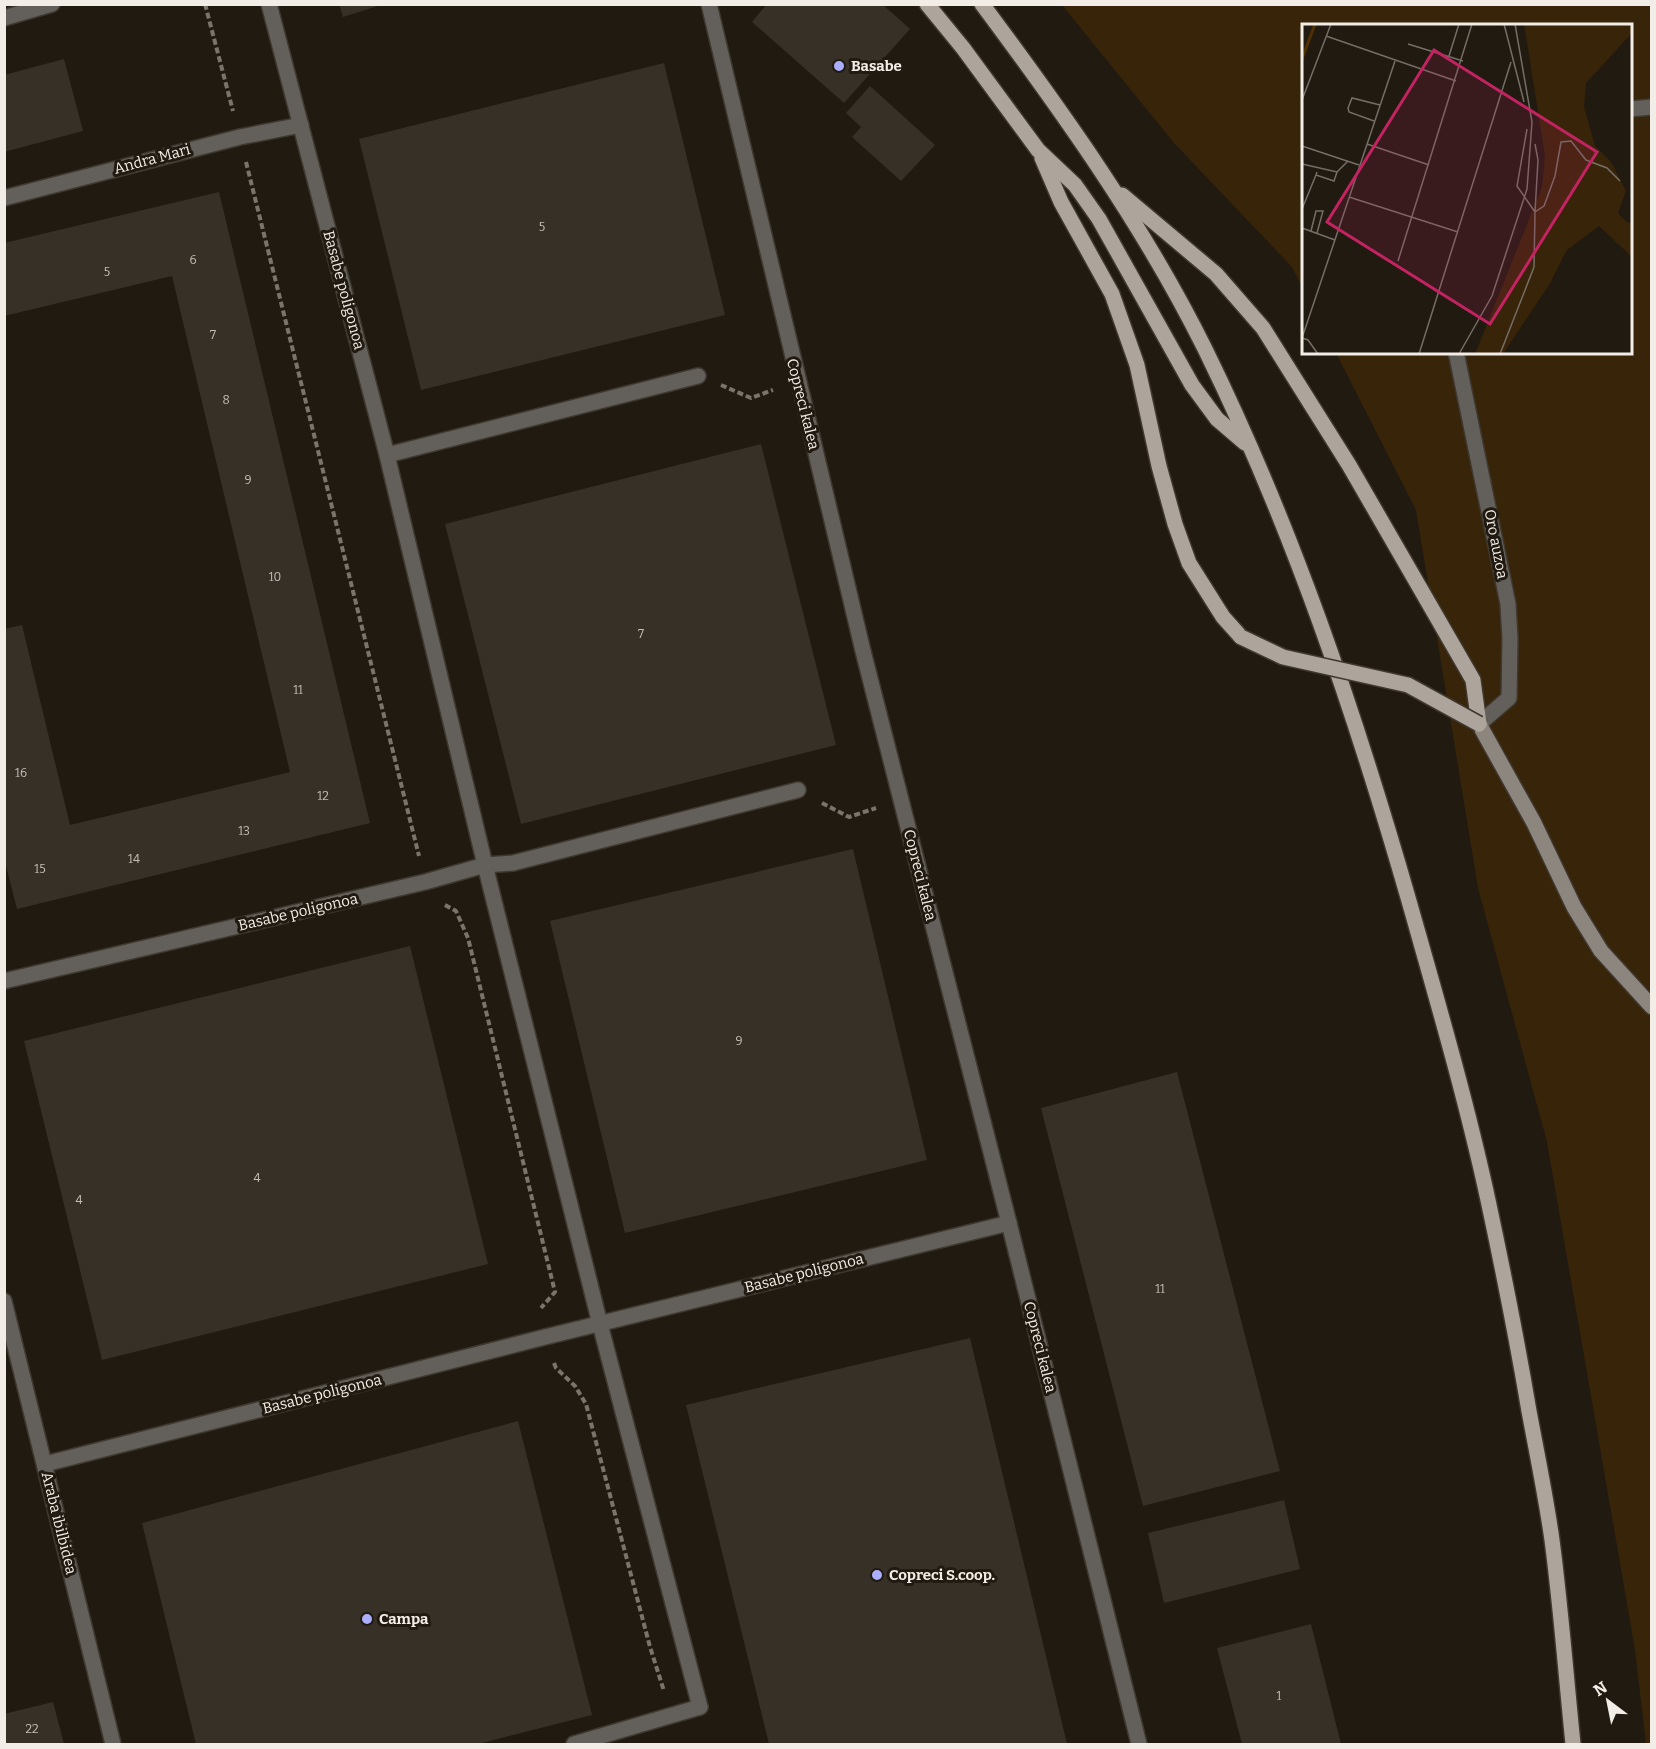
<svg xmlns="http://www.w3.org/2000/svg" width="1656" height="1749" viewBox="0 0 1656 1749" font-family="Bitter,serif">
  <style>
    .green { fill: #382408 }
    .building { fill: #373027 }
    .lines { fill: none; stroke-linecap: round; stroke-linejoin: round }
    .lane-casing { stroke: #3e382f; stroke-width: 18 }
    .street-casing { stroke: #3e382f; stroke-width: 18 }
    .secondary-casing { stroke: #3e382f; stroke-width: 18 }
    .primary-casing { stroke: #3e382f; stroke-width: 18 }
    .path { stroke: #7a746c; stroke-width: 4; stroke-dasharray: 6 3; stroke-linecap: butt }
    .lane { stroke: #635f5b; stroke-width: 15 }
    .street { stroke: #635f5b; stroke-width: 15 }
    .secondary { stroke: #8d867f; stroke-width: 15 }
    .primary { stroke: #ada59b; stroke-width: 15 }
    .primary-bridge-casing { stroke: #3e382f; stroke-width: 18; stroke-linecap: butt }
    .primary-bridge { stroke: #ada59b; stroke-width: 15 }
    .poi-dot { fill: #abaffb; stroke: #211a11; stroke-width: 2 }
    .labels { text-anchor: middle; stroke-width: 6; stroke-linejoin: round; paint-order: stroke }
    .number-label { font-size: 12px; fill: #c3beb7 }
    .poi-label { font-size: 15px; font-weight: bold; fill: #f2ede7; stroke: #211a11; text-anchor: start }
    .street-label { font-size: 15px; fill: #f2ede7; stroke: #211a11 }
    .inset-river { fill: none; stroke: #503000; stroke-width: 3 }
    .inset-road { fill: none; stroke: #756e67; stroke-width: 1.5 }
    .view { fill: #c42362; fill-opacity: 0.15; stroke: #c42362; stroke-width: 3 }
    .inset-edge { fill: none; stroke: #f2ede7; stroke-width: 3 }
  </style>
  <rect width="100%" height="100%" fill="#211a11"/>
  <polygon class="green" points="1062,5 1651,5 1651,1744 1646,1744 1635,1650 1547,1142 1478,888 1416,510 1336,353 1630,352 1630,26 1304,26 1303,289 1292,267 1174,143"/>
  <g class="building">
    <polygon points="339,4 380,4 381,5 343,17"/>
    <polygon points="767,4 882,4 910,29 844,103 752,22"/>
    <polygon points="64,59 83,131 4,152 4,75"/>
    <polygon points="664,63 725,315 421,390 359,139"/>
    <polygon points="870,86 935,145 901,181 852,137 861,127 846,113"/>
    <polygon points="219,192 370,823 17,909 4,858 4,629 22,625 70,825 290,772 172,276 4,316 4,243"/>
    <polygon points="761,444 836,745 521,824 445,524"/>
    <polygon points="853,849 927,1160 625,1233 550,921"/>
    <polygon points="410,946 488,1264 102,1360 24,1041"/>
    <polygon points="1177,1072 1280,1471 1143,1506 1041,1108"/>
    <polygon points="970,1338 1067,1744 769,1744 686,1405"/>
    <polygon points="518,1421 592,1715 478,1744 196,1744 142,1523"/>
    <polygon points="1284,1500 1300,1569 1164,1603 1148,1533"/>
    <polygon points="1311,1624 1341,1744 1242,1744 1217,1648"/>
    <polygon points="53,1702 64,1744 4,1744 4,1714"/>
  </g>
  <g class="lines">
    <g class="lane-casing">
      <g id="lane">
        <polyline points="387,455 698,376"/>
        <polyline points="485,865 513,863 798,790"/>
        <polyline points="574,1744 700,1707"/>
      </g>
    </g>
    <g class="street-casing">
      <g id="street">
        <polyline points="269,4 387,455 485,865 600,1324 700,1707"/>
        <polyline points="709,4 863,651 1009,1223 1139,1744"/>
        <polyline points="4,18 52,4"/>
        <polyline points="1630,109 1652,107"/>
        <polyline points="4,198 240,137 301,125"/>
        <polyline points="1456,352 1508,604 1510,639 1509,698 1479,724"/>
        <polyline points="4,981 425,882 485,865"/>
        <polyline points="4,1301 113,1744"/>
        <polyline points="45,1464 545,1337 1009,1223"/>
      </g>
    </g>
    <g class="secondary-casing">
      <polyline id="secondary" points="1479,724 1534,823 1574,907 1601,951 1652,1007"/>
    </g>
    <g class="primary-casing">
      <g id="primary">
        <polyline points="927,4 963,48 1038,150 1075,185 1099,219 1192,385 1217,419 1245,443"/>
        <path d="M982 4C1064 114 1144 226 1205 349 1292 526 1355 713 1409 901 1437 1000 1466 1099 1488 1200 1503 1270 1517 1340 1529 1411 1537 1454 1546 1497 1552 1540 1561 1608 1566 1676 1573 1744"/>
        <polyline points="1042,158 1061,202 1112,294 1137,365 1159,466 1175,524 1189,563 1223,617 1241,637"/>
        <polyline points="1122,195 1216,274 1263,328 1349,465 1473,680 1479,724"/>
      </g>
    </g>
    <g class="path">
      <polyline points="205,4 233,111"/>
      <polyline points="246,162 419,856"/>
      <polyline points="721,385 751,398 773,390"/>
      <polyline points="822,803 849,817 876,808"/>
      <polyline points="445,905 456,911 468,938 555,1292 541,1308"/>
      <polyline points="554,1363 556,1368 575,1386 586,1404 650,1647 664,1691"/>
    </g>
    <use href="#lane" class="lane"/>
    <use href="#street" class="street"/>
    <use href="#secondary" class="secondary"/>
    <use href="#primary" class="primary"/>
    <g class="primary-bridge-casing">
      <polyline id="primary-bridge" points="1241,637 1283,657 1408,685 1479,724"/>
    </g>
    <use href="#primary-bridge" class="primary-bridge"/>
  </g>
  <g class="poi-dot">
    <circle cx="839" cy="66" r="6"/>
    <circle cx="877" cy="1575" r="6"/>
    <circle cx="367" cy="1619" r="6"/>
  </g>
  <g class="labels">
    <g class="number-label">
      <text x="542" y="231">5</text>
      <text x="193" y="264">6</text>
      <text x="107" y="276">5</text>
      <text x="213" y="339">7</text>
      <text x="226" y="404">8</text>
      <text x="248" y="484">9</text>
      <text x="275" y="581">10</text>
      <text x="641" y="638">7</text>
      <text x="298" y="694">11</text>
      <text x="21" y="777">16</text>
      <text x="323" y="800">12</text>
      <text x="244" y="835">13</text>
      <text x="134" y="863">14</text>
      <text x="40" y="873">15</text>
      <text x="739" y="1045">9</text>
      <text x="257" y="1182">4</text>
      <text x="79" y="1204">4</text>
      <text x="1160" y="1293">11</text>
      <text x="1279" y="1700">1</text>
      <text x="32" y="1733">22</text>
    </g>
    <g class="poi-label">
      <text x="851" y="71">Basabe</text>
      <text x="889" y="1580">Copreci S.coop.</text>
      <text x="379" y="1624">Campa</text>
    </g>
    <g class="street-label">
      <text transform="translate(152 159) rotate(-15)" y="5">Andra Mari</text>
      <text transform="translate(344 290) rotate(75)" y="5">Basabe poligonoa</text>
      <text transform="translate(803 404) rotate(76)" y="5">Copreci kalea</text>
      <text transform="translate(1496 544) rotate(79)" y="5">Oro auzoa</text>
      <text transform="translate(920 875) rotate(76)" y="5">Copreci kalea</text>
      <text transform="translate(298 912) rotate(-13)" y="5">Basabe poligonoa</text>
      <text transform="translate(804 1273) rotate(-14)" y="5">Basabe poligonoa</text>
      <text transform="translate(1040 1347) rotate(76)" y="5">Copreci kalea</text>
      <text transform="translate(322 1394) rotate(-14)" y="5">Basabe poligonoa</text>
      <text transform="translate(59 1523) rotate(76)" y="5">Araba ibilbidea</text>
    </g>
  </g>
  <g transform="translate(1302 24)">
    <rect width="330" height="330" fill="#211a11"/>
    <path d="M222 0H330V9L284 59 282 83 293 122 309 138 324 167 316 189 326 199 330 197V233L297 202 265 226 247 261 201 330H173L240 163 243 132Z" fill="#382408"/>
    <path class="inset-river" d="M0 35 13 0"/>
    <path class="inset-road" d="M202 0 222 78M24 12 154 57M106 20 161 37M147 32 157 0M0 76 29 0M72 97 47 88 46 84 50 74 78 81M225 105 215 162 233 188M65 120 127 141M233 120 236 136 233 188M0 122 57 141M0 140 35 148 46 137M15 148 14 151 32 157 35 148M47 173 156 208M0 185 14 151M0 204 33 216M9 207 14 187H21L15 209M96 237 170 0M0 314 93 37M0 314 6 316 16 330M117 330 209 38M157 330 190 272 225 165 230 98 213 0M198 330 232 243 233 188 242 182 253 152 259 118 269 117 284 136 305 144 318 157"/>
    <path class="view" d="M132 26 295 128 188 300 25 198Z"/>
    <rect width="330" height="330" class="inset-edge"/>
  </g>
  <rect width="1656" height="1749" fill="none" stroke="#f2ede7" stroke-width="12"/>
  <g transform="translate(1608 1701) rotate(328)" stroke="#211a11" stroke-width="4.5" paint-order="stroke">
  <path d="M0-4.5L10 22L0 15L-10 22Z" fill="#f2ede7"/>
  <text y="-9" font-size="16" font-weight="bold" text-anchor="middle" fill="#f2ede7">N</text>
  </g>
</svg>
